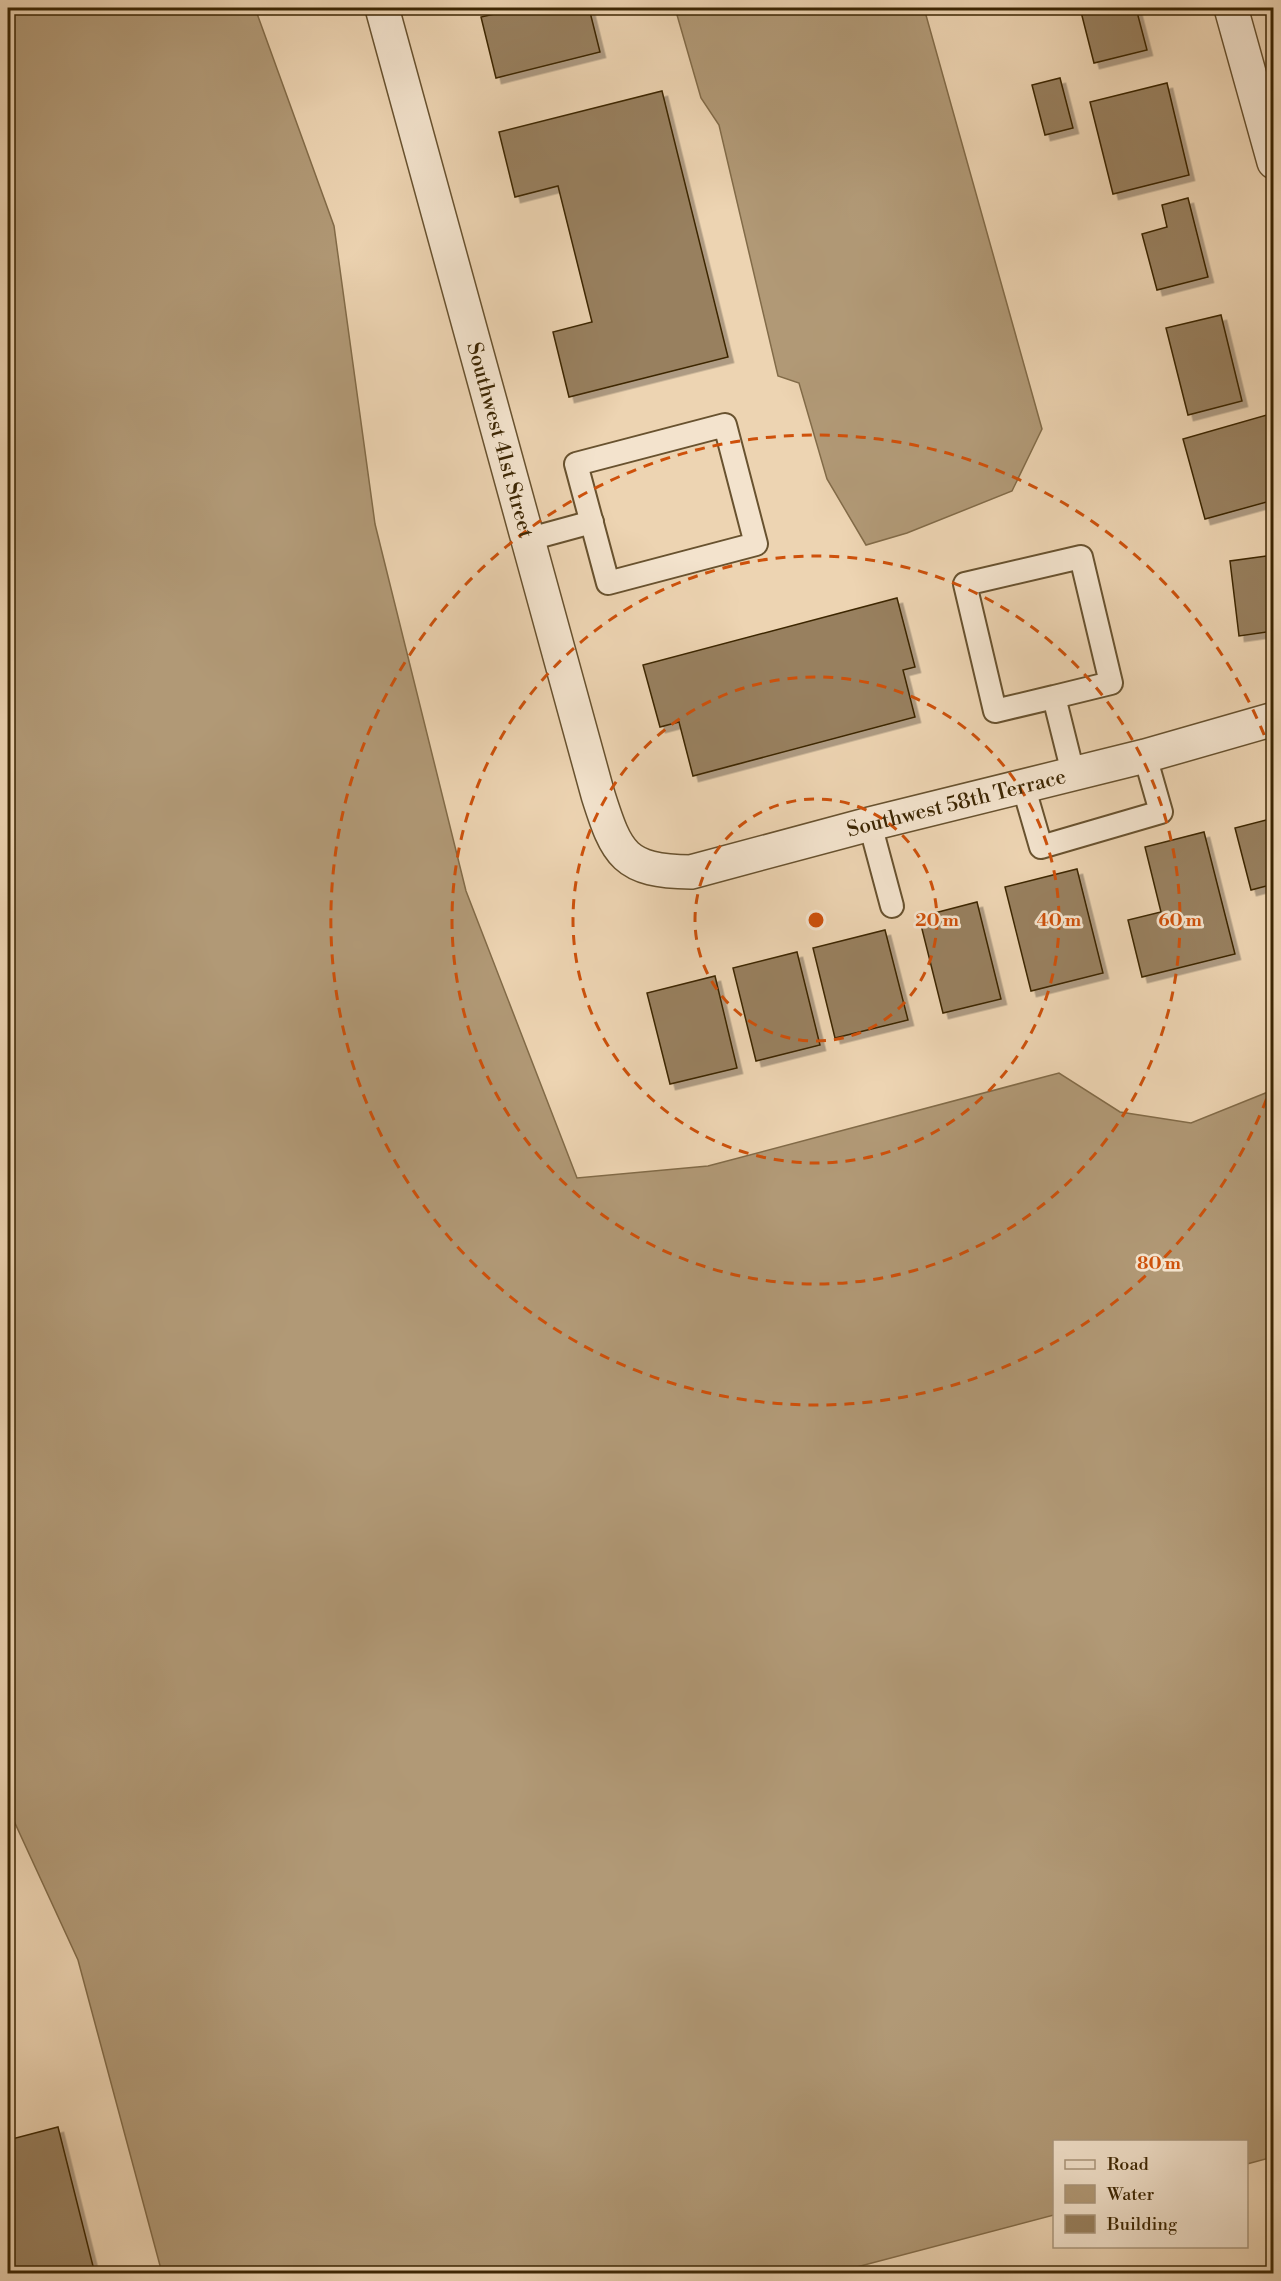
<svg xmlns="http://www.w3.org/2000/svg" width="1281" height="2281" viewBox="0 0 1281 2281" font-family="'Libre Bodoni',serif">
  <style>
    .water { fill: #b19976; stroke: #826b48; stroke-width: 1.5 }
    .building { fill: #98805e; stroke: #3c2603; stroke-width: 1.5; filter: url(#shadow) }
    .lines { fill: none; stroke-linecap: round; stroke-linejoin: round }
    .service-casing { stroke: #68522f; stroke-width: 26 }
    .minor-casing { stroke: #68522f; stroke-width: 36 }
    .service { stroke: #f3e3cd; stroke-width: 22 }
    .minor { stroke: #f3e3cd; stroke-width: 33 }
    .ring { fill: none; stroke: #ce510b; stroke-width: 3; stroke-dasharray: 10 8 }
    .labels { text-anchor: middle; stroke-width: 5; stroke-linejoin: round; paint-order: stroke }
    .street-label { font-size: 21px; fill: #3c2603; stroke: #f3e3cd }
    .centre { fill: #ce510b; stroke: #f3e3cd; stroke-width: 3 }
    .ring-label { font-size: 18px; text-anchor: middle; font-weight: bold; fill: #ce510b; stroke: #f3e3cd; stroke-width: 5; stroke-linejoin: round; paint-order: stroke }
  </style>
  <defs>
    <filter id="shadow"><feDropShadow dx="5.5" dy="5.5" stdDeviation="0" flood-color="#0004"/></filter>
  </defs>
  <rect width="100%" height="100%" fill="#edd4b2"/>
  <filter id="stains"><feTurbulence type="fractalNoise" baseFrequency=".00333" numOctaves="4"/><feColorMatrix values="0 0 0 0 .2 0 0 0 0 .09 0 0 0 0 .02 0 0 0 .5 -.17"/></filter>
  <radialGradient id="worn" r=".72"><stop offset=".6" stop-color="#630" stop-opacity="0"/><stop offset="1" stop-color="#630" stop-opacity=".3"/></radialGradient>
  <g class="water">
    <polygon points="8,8 255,8 334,226 375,524 466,891 577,1178 708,1166 1059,1073 1120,1112 1191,1123 1273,1090 1273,2157 1247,2164 1246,2142 1054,2142 1054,2215 834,2273 162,2273 78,1960 8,1808"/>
    <polygon points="675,8 924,8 1042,429 1012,491 907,533 866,545 827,479 799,383 778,376 719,125 701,98"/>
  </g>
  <g class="building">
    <polygon points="521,8 589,8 600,52 496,78 481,17"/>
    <polygon points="1080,8 1136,8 1147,50 1094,63"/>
    <polygon points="1060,78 1073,128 1045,135 1032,85"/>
    <polygon points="1167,83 1189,175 1113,194 1090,102"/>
    <polygon points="662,91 728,357 569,397 553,332 592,322 558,186 515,197 499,132"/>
    <polygon points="1188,198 1208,277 1157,290 1142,234 1167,227 1162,205"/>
    <polygon points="1221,315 1242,401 1188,415 1166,328"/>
    <polygon points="1274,413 1274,500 1205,519 1183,439"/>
    <polygon points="1274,555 1274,631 1239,636 1230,561"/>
    <polygon points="897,598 915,667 903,670 915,717 693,776 679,722 660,727 643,665"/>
    <polygon points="1274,818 1274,884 1251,890 1235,828"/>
    <polygon points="1204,832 1235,954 1142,977 1128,920 1161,912 1145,847"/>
    <polygon points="1077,869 1103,973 1031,991 1005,887"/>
    <polygon points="977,902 1001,999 943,1013 919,917"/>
    <polygon points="885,930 908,1020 835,1038 813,948"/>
    <polygon points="797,952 820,1045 756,1061 733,968"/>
    <polygon points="715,976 737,1068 670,1084 647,993"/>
    <polygon points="58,2127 95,2274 8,2274 8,2140"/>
  </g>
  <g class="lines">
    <g class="service-casing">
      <g id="service">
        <polygon points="725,425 756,544 608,583 576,464"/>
        <polyline points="526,540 592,522"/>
        <polyline points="1054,697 995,711 965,584 1081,557 1111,683 1054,697 1073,773"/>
        <polyline points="1023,785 1041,847 1161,812 1145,756"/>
        <polyline points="870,824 892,906"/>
      </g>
    </g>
    <g class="minor-casing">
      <g id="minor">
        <path id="s1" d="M382 8 598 795C617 855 624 871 691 872L870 824 1145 756 1274 719"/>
        <polyline points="1231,8 1274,162"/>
      </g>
    </g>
    <use href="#service" class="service"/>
    <use href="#minor" class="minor"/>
  </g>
  <g class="ring">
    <circle cx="816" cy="920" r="121"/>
    <circle cx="816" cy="920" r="243"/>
    <circle cx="816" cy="920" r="364"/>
    <path d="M1273 1082A485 485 0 1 1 1273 758"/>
  </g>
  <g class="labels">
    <g class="street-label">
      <text dy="7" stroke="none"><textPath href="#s1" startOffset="448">Southwest 41st Street</textPath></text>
      <text dy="7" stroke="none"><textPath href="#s1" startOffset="1226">Southwest 58th Terrace</textPath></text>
    </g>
  </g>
  <circle cx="816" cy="920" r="9" class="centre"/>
  <g class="ring-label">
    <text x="937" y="926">20 m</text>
    <text x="1059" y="926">40 m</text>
    <text x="1180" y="926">60 m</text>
    <text x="1159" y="1269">80 m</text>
  </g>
  <rect width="1281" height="2281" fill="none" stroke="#edd4b2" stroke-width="30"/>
  <rect x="9" y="9" width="1263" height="2263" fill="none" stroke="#3c2603" stroke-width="3"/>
  <rect x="15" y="15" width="1251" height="2251" fill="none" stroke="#3c2603" stroke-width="1.5"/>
  <rect x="1053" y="2140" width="195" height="108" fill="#f3e3cd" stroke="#aa977c" stroke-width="1.5"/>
  <rect x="1065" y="2160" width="30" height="9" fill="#f3e3cd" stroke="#aa977c" stroke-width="1.5"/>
  <text x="1107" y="2170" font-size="18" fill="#3c2603">Road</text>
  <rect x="1065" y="2185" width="30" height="18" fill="#b19976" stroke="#aa977c" stroke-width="1.5"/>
  <text x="1107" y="2200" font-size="18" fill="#3c2603">Water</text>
  <rect x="1065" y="2215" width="30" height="18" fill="#98805e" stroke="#aa977c" stroke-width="1.5"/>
  <text x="1107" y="2230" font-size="18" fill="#3c2603">Building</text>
  <rect width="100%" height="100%" filter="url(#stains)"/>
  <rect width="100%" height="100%" fill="url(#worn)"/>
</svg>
